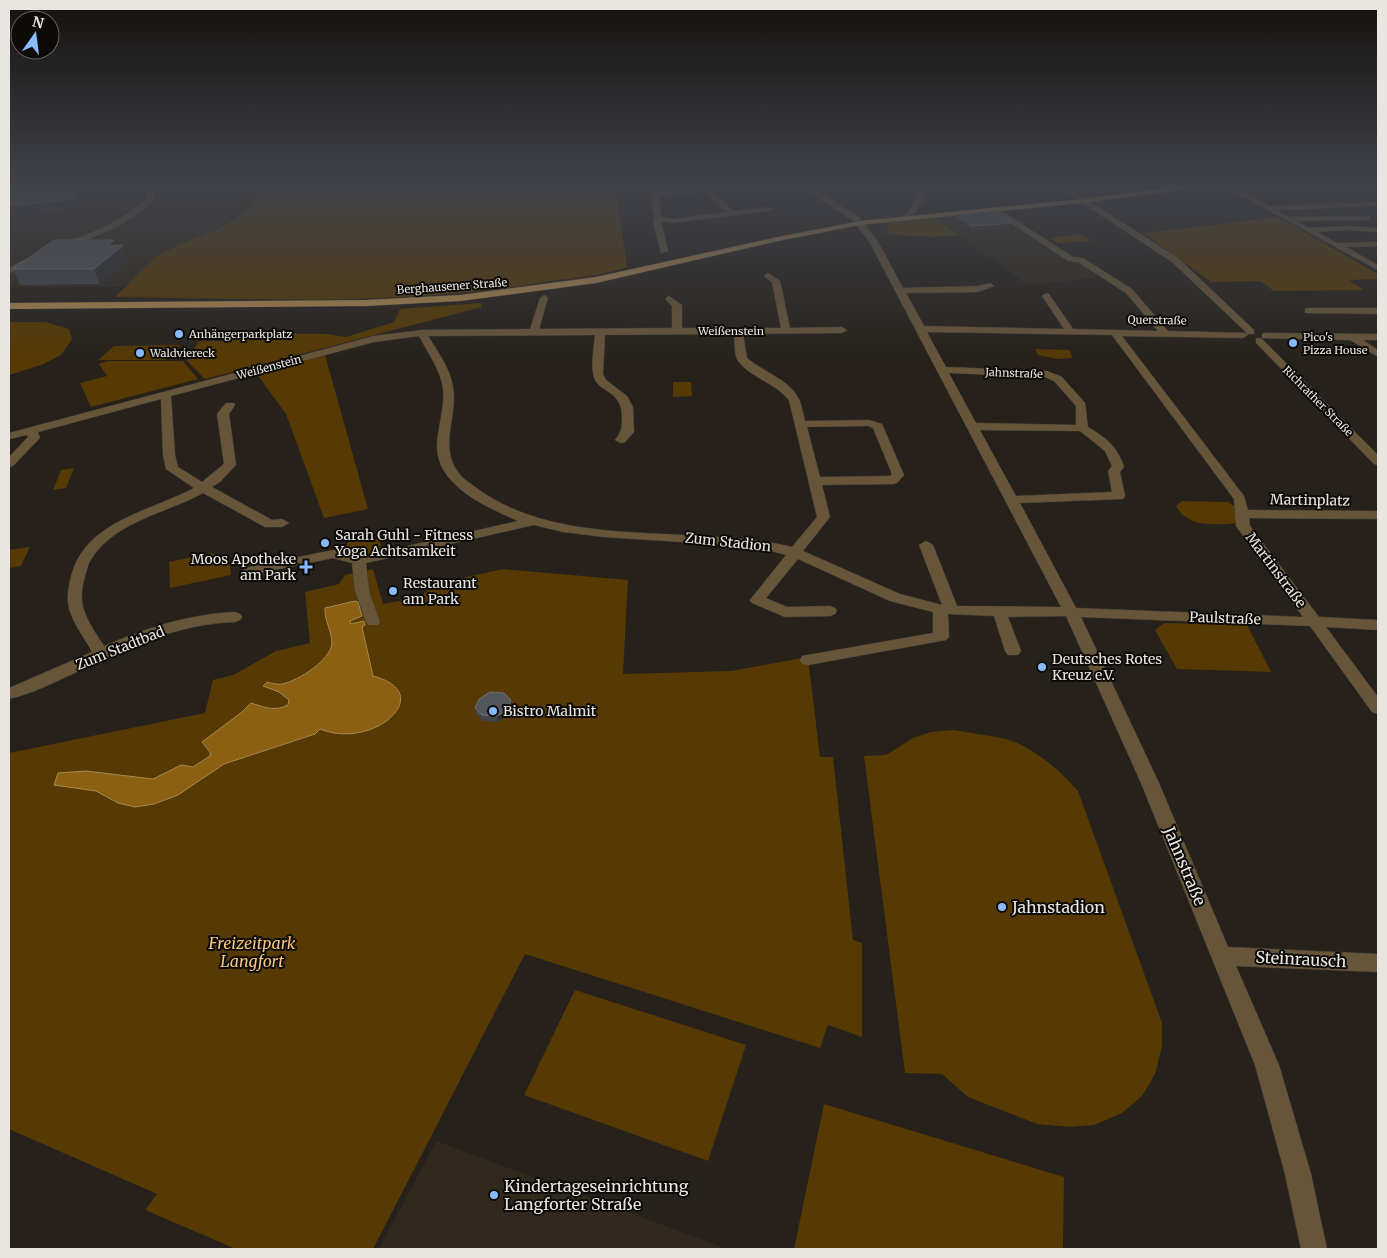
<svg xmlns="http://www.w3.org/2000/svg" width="1387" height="1258" viewBox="0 0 1387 1258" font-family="Merriweather,serif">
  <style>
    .built { fill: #31291d }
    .green { fill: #563903 }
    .water { fill: #8b6012; stroke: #a78850 }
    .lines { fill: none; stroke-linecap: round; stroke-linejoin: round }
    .minor-casing { stroke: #413d37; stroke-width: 1 }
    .major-casing { stroke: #413d37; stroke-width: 1 }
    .minor { fill: #67553a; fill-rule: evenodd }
    .major { fill: #ad874e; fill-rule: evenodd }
    .wall { fill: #41454a }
    .shaded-wall { fill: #2e2f31 }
    .building { fill: #53565b; stroke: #6a6d70 }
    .poi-dot { fill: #88bafc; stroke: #0d0b08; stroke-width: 2 }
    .labels { text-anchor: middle; stroke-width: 4; stroke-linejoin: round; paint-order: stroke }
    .far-street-label { font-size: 11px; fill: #e9e6e2; stroke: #0d0b08 }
    .far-poi-label { font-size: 11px; fill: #e9e6e2; stroke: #0d0b08; text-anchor: start }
    .street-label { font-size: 14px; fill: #e9e6e2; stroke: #0d0b08 }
    .poi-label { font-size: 14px; fill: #e9e6e2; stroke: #0d0b08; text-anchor: start }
    .near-street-label { font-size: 16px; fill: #e9e6e2; stroke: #0d0b08 }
    .near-poi-label { font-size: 16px; fill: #e9e6e2; stroke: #0d0b08; text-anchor: start }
    .near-park-label { font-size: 16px; font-style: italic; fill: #f8c67e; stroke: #0d0b08 }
  </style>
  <rect width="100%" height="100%" fill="#26211b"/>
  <g class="built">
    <polygon points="9,186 256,186 257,187 254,198 242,212 214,231 158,257 126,287 9,287"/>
    <polygon points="1361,186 1378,194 1378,201 1292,205 1276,195 1251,196 1236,188"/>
    <polygon points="999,213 1076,261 1102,277 1028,285 934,218"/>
    <polygon points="436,1141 725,1248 725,1249 379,1249"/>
  </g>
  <g class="green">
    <path d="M256 186H615L627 267C601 276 571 278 544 282 403 306 258 299 115 297 129 284 142 269 157 257 184 238 255 226 256 186Z"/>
    <polygon points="1278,217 1378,274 1378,279 1349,280 1364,290 1274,291 1260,281 1211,282 1144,233"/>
    <polygon points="934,218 958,235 933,237 886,234 890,222"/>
    <polygon points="1079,234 1092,241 1058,243 1049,238"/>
    <polygon points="481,303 482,307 205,379 187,361 199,341 231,341 237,333 327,334 346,337 394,322 400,309"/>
    <polygon points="9,322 45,322 69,329 72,339 61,355 41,365 9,375"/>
    <polygon points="180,345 166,360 98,360 114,346"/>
    <polygon points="1035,349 1069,350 1073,358 1057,359 1038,355"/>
    <polygon points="325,355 368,509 324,518 286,414 256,373"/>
    <polygon points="108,361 183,361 198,379 91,407 80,383 107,376 99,364"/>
    <polygon points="673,382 691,382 692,396 673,397"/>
    <polygon points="74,468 66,488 53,490 61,470"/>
    <path d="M1182 501 1228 502 1234 506 1238 523C1216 525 1188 528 1176 506Z"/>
    <path d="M358 538 378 539 380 541 381 548C362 557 365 561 344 549L349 541Z"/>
    <polygon points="30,547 21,566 9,568 9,550"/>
    <polygon points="212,553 230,563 231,575 170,588 169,562"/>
    <polygon points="373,569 383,604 420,597 435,584 503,569 628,580 623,674 731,671 808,657 820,757 833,757 853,940 862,943 862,1037 828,1025 820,1048 525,954 373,1249 236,1249 145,1210 157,1194 9,1129 9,753 205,713 213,680 233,675 276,651 310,643 305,592 339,584 345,575"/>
    <polygon points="1164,623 1247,625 1271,672 1177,669 1155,630"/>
    <path d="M953 730C970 733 989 735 1006 739 1032 746 1061 771 1078 791L1162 1023V1047L1155 1074 1142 1096 1122 1113 1094 1125 1071 1127 1037 1124 968 1097 942 1074 905 1073 864 756 886 755 913 738 931 732Z"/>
    <polygon points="575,990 746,1045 708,1161 524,1095"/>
    <polygon points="824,1104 1064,1177 1063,1249 794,1249"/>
  </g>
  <path class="water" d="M355 601 358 602 362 616 350 621 351 624 364 621 365 625 362 627 373 676C439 693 373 751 320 729L315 734 224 764 178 795 154 804 135 807 118 803 96 791 54 785 58 773 86 771 153 779 181 765 193 767 210 756V752L202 742 242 712 251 703C264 707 275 712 288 705L289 700 279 692 263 686 267 682C271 683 277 685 282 684 298 681 331 660 332 643 332 631 324 620 325 608Z"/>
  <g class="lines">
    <g class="minor-casing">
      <g id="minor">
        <path d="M146 186H152L154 199C127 230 84 239 47 254 34 260 22 270 9 273V268C53 242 108 235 146 199Z"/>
        <path d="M699 186H706L734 211 769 207 773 209 769 211 672 223 661 221 668 251 661 253 653 222 655 218 650 195 654 193 701 188ZM705 192 726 212 672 219 662 217 658 197Z"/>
        <path d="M800 186H808L858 216 877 240 903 288 978 286 990 283 994 286 978 292 906 293 924 326 1064 329 1042 296 1046 293 1049 294 1073 329 1158 331 1126 293 1078 262 1068 261 1000 216 999 214 1003 212 1073 257 1083 258 1132 289 1168 331 1246 333 1248 335 1243 338 1122 336 1244 496 1248 510 1378 511V519L1249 518 1250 526 1319 617 1378 620V630L1326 627 1378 697V714L1372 712 1310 626 1081 617 1159 783 1228 947 1378 954V972L1236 966 1279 1065 1311 1174 1327 1249H1301L1285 1174 1255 1065 1141 783 1066 616 1008 617 1021 651 1018 655H1008L1005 651 994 616 948 614 949 637 946 640 808 665 802 664 800 660 802 656 933 633V612L890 601 798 559 766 598 787 607 830 606 835 608 837 611 835 614 830 616 785 617 752 603 750 600 786 555 764 549 728 545 604 537 563 532 534 525 366 563 369 591 380 622 378 625H368L366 622 355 591 352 563 333 558 250 575 245 574 243 571 245 568 333 550 359 557 518 521C487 507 436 486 437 445 438 426 445 407 443 388 440 369 428 353 419 336L374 342 171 396 175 455 178 467 202 482 224 464 217 414 226 403H234L235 405 229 414 236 465 220 482 212 487 272 520 282 519 289 523 282 527H265L203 493C167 513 116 521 92 558 88 563 87 570 85 576 82 587 80 598 84 610 88 623 97 635 104 646 147 628 189 614 235 612L240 614 242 617 240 620 235 622C180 624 132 645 83 669 59 680 35 693 9 699V688L92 652C85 638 73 624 69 608 66 596 69 585 72 573 87 521 151 511 194 488L166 469 163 455 161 399 38 432 40 438 38 440 13 466 9 467V457L28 437 27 435 9 439V433L374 336 422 330 530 329 540 298 544 295 548 298 539 329 672 328V306L665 299 669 296 682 305V328H781L772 282 764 276 768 273 780 281 790 328 842 327 847 330 842 333 743 334 747 358C763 372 791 380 800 401 802 407 803 414 805 421L869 420 882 424 904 475 897 483 893 484 822 485 830 517 803 551 900 594 942 605 919 545 926 541 933 545 957 606 1061 607 869 241 852 220ZM927 332 1112 335 1234 499 1236 526 1303 617 1076 608 1020 503 1123 499 1125 496 1120 472 1124 467C1118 447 1105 437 1088 427L1085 403 1062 377 1047 371 946 367ZM734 334C735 341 734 355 738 361 751 378 774 382 789 400L817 517 792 547C693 523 563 551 478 489 470 483 461 478 456 469 440 444 458 414 453 387 450 368 438 352 428 336L595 335C594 347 591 362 593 373 596 395 623 387 622 419 622 429 621 432 615 440L621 443 625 442 634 432 633 407 627 396 606 380 603 374 605 335ZM949 373 1045 377 1054 381 1076 406V425L976 423ZM868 426 873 428 892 474 890 476 820 477 807 427ZM980 430 1080 431 1105 451 1112 466 1108 471 1112 492 1016 496Z"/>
        <polygon points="921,186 928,186 919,207 910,219 904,219 903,217 912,206"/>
        <polygon points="1057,186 1065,186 1178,258 1254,330 1254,334 1248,334 1172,262"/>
        <polygon points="1224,186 1232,186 1269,206 1378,202 1378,206 1276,210 1289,217 1370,216 1371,218 1367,220 1297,221 1309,228 1347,226 1378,228 1378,232 1347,230 1317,232 1337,243 1378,242 1378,246 1346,247 1378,265 1378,270"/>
        <polygon points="1308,308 1378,308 1378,314 1305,313 1305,309"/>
        <polygon points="1265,333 1378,334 1378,340 1363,340 1378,350 1378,357 1350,340 1262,338 1262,334"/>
        <polygon points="1259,338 1262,339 1378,455 1378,465 1374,464 1256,343 1256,339"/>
      </g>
    </g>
    <g class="major-casing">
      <polygon id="major" points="1181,186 1212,186 1082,203 860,225 778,241 596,283 460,301 366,306 9,309 9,303 366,300 460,295 596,277 778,237 860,221 1082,199"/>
    </g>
    <use href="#minor" class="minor"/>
    <use href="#major" class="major"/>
  </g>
  <g class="wall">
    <polygon points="957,215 1013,223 1012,226 973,230 956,218"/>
    <polygon points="114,240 116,245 128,261 100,284 20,285 13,269"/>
    <polygon points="511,700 512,706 509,715 497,722 483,721 476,714 475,708"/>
  </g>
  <g class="shaded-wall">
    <polygon points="86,186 91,186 90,202 81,203 80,209 13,217 11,211 9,211 9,200 77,193"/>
    <polygon points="1013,223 1012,226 973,230 974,226"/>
    <polygon points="114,240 118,250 123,245 128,261 100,284 94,269 107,246"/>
    <polygon points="511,700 512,706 509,715 497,722 497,716"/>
  </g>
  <g class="building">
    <polygon points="9,186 86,186 86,192 77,193 76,199 9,206 10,200 9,200"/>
    <polygon points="998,211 1013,223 974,226 957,215"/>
    <polygon points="54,240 114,240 107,246 123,245 94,269 13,269"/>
    <polygon points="490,692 504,693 511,700 508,710 497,716 482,715 475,708 479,699"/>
  </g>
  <linearGradient id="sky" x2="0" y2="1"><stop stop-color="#15120f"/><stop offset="0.51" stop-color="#41434a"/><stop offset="1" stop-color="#41434a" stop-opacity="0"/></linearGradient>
  <rect width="1387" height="362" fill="url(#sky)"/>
  <g class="poi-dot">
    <circle cx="179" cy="334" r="5"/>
    <circle cx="1293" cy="343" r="5"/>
    <circle cx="140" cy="353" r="5"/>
    <circle cx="325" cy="543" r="5"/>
    <path d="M303.5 559.5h5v5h5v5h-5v5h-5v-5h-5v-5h5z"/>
    <circle cx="393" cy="591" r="5"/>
    <circle cx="1042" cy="667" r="5"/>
    <circle cx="493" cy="711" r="5"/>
    <circle cx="1002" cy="907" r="5"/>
    <circle cx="494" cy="1195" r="5"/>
  </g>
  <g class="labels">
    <g class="far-street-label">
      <text transform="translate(452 286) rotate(-4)" y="4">Berghausener Straße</text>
      <text transform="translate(1157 320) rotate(1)" y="4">Querstraße</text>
      <text x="731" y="335">Weißenstein</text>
      <text transform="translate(269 367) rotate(-15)" y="4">Weißenstein</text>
      <text transform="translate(1014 373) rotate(2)" y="4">Jahnstraße</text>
      <text transform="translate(1318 401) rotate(45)" y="4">Richrather Straße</text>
    </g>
    <g class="far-poi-label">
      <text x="189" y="338">Anhängerparkplatz</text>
      <text x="1303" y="341">Pico's<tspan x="1303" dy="13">Pizza House</tspan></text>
      <text x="150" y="357">Waldviereck</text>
    </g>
    <g class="street-label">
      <text transform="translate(1310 500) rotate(1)" y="5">Martinplatz</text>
      <text transform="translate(728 542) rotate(6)" y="5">Zum Stadion</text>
      <text transform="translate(1276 570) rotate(53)" y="5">Martinstraße</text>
      <text transform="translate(1225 618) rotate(2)" y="5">Paulstraße</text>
      <text transform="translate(120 648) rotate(-22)" y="5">Zum Stadtbad</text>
    </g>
    <g class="poi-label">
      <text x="335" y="540">Sarah Guhl - Fitness<tspan x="335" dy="16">Yoga Achtsamkeit</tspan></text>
      <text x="296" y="564" text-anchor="end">Moos Apotheke<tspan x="296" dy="16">am Park</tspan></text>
      <text x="403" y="588">Restaurant<tspan x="403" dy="16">am Park</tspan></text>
      <text x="1052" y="664">Deutsches Rotes<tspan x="1052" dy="16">Kreuz e.V.</tspan></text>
      <text x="503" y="716">Bistro Malmit</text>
    </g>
    <g class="near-street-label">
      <text transform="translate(1185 866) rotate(67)" y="6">Jahnstraße</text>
      <text transform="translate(1301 959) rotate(3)" y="6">Steinrausch</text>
    </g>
    <g class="near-poi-label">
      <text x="1012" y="913">Jahnstadion</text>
      <text x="504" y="1192">Kindertageseinrichtung<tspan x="504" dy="18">Langforter Straße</tspan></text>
    </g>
    <g class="near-park-label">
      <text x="252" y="949">Freizeitpark<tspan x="252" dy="18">Langfort</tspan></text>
    </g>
  </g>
  <rect width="1387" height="1258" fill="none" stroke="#e9e6e2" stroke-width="20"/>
  <g transform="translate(35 35) rotate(14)"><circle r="24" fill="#0d0b08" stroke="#65635f"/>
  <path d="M0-4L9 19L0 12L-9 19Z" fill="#88bafc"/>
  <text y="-8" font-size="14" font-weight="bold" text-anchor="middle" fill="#e9e6e2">N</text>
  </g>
</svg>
